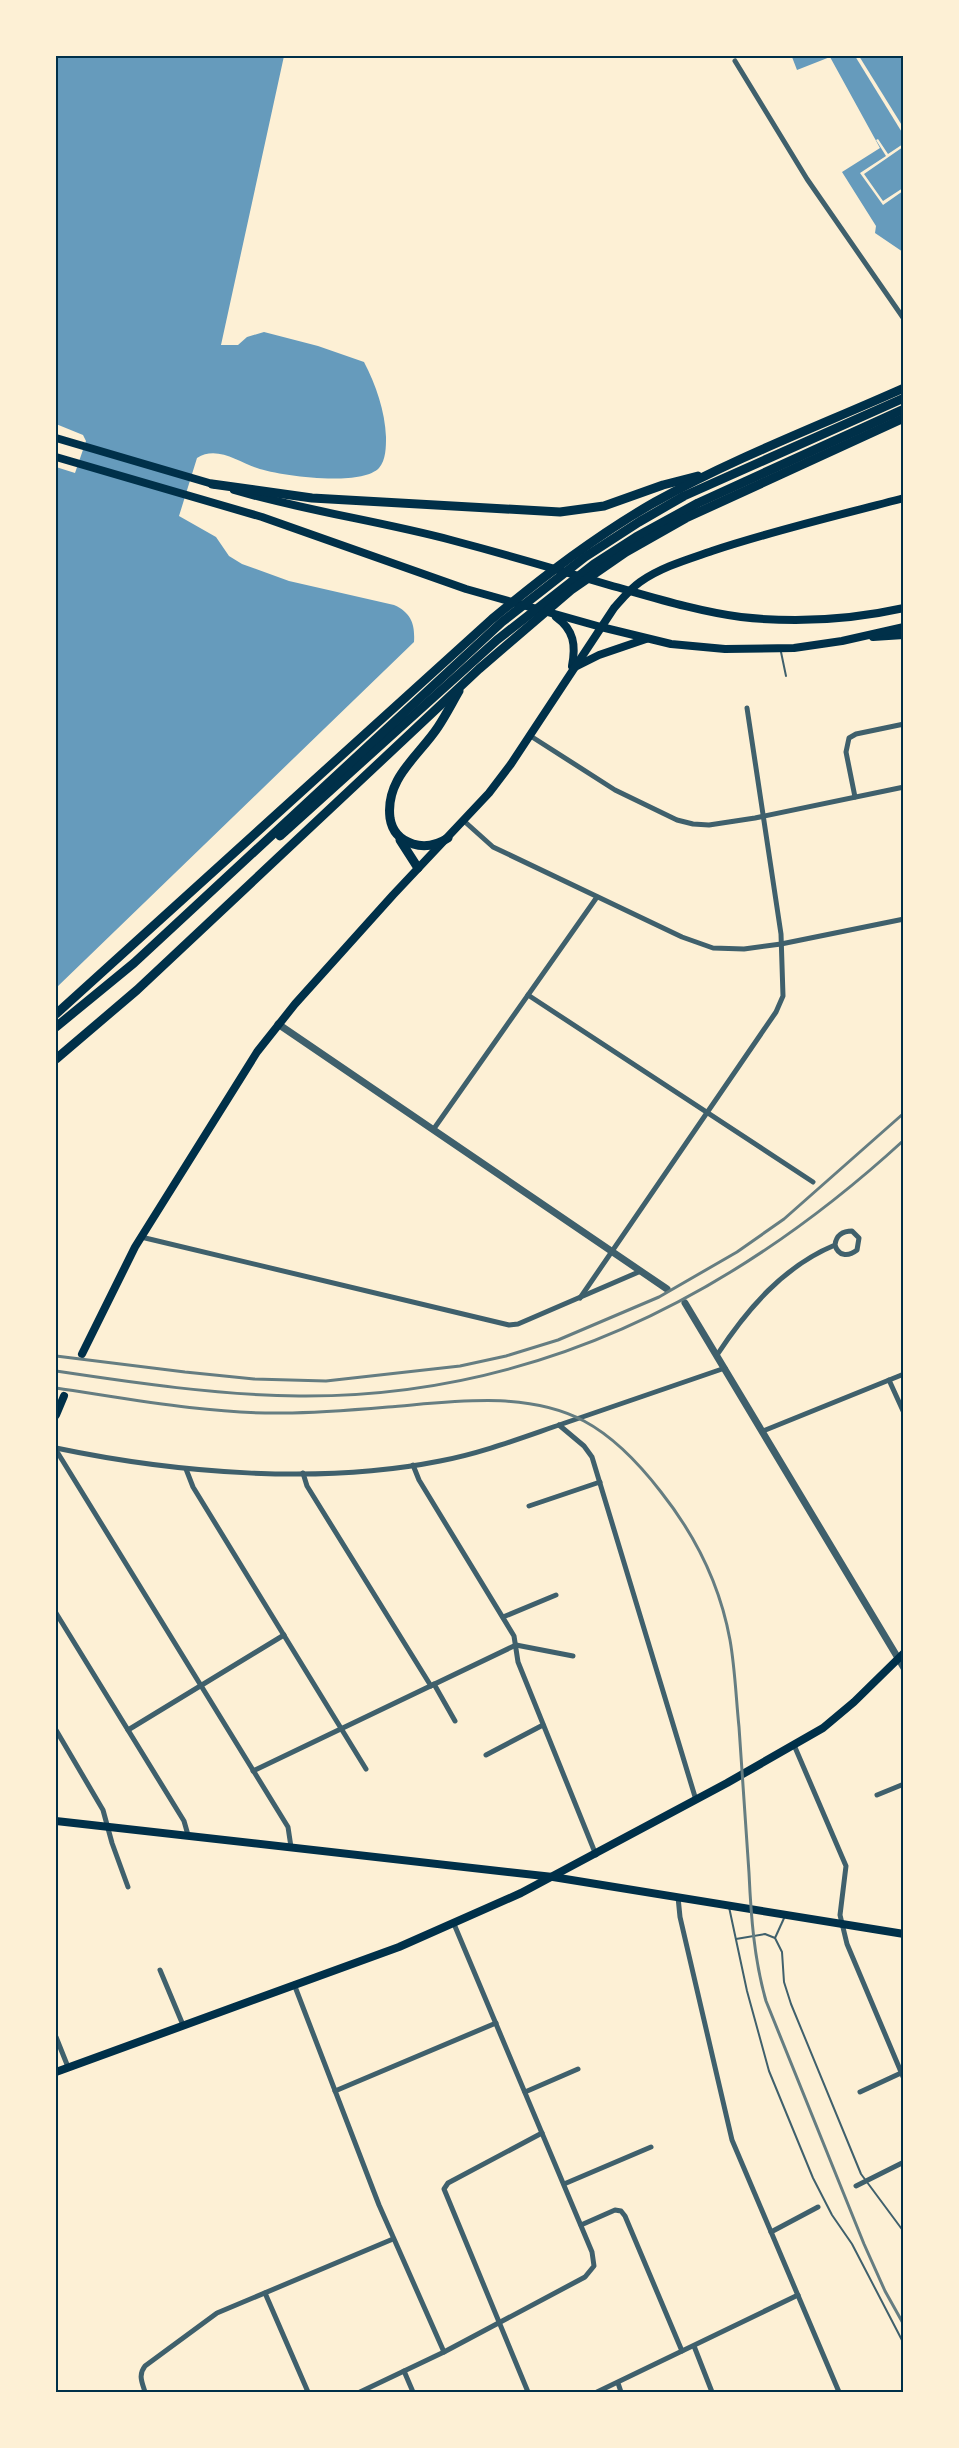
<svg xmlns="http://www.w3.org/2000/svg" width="959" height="2448" viewBox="0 0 959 2448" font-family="'Golos Text',sans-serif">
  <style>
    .water { fill: #669bbc }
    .pier { fill: #fdf0d5 }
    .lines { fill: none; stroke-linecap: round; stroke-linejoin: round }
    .service { stroke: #3f606c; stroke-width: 2 }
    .minor { stroke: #3f606c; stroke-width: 5 }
    .tertiary { stroke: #3f606c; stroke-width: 7 }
    .secondary { stroke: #003049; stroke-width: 8 }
    .primary { stroke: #003049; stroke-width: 8 }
    .motorway { stroke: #003049; stroke-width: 9 }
    .rail { stroke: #657d81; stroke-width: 3 }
    .neatline { fill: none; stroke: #003049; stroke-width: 2 }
  </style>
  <rect width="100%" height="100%" fill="#fdf0d5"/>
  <g class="water">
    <path d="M56 56H284L221 345H238L247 337 264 332 318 346 364 362C376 385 385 411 386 437 386 447 386 460 379 468 361 487 280 476 257 468 238 462 217 445 197 458L179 516 216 537 229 556 242 564 289 581 394 605C412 613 415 625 414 642L56 988V467L75 473 86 441 83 435 56 424Z"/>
    <polygon points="797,56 903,56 903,252 875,233 876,226 842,172 880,148 830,57 797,70 792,57"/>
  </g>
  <g class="pier">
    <polygon points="855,56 859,56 903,127 903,134"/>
    <polygon points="878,139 888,154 903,144 903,147 864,174 883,201 903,188 903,191 883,205 860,173 886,156 876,140"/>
  </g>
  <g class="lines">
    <g class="service">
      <polyline points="781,652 786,676"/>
      <polyline points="729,1907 747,1991 769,2071 813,2178 832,2215 852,2244 904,2344"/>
      <polyline points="775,1938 785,1916"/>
      <polyline points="736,1939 765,1934 775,1938 782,1952 784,1982 791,2004 861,2174 904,2232"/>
    </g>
    <g class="minor">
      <polyline points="735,61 807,179 904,319"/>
      <polyline points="529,735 615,790 677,820 693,824 709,825 755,818 904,787"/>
      <polyline points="855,797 846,752 849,738 856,734 904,724"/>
      <polyline points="464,821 493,847 682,937 713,948 744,949 781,944 904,919"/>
      <polyline points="528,995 813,1182"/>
      <polyline points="433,1130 597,897"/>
      <polyline points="141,1237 509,1325 518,1324 641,1271"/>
      <polyline points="580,1298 776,1012 783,996 781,934 747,708"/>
      <path d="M717 1355C747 1309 784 1266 835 1245 836 1235 843 1231 852 1231L859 1238 857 1250C848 1257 838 1256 835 1245"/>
      <polyline points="889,1380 904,1413"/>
      <polyline points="559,1425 584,1446 592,1457 696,1800"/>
      <polyline points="763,1431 904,1374"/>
      <path d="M56 1448C175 1473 320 1485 440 1461 482 1453 521 1438 562 1424 616 1405 671 1387 725 1368"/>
      <polyline points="56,1450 288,1827 291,1847"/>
      <polyline points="413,1465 419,1480 514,1636 518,1662 596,1855"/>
      <polyline points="186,1469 193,1487 366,1769"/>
      <polyline points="303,1473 307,1486 431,1686"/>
      <polyline points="529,1506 600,1482"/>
      <polyline points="56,1613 184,1821 188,1835"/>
      <polyline points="503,1617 556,1595"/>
      <polyline points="434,1684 455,1721"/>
      <polyline points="56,1730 103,1810 112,1843 128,1887"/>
      <polyline points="128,1730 284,1635"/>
      <polyline points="794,1745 846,1866 840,1915 847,1944 904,2079"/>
      <polyline points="486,1755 543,1725"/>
      <polyline points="253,1771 516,1645 573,1656"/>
      <polyline points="877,1795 904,1784"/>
      <polyline points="678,1897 680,1917 732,2140 839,2392"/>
      <polyline points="160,1970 183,2025"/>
      <polyline points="294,1984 379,2205 444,2352"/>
      <polyline points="56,2037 68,2067"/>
      <polyline points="335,2091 496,2023"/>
      <polyline points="525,2092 578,2069"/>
      <polyline points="860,2092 901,2073"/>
      <polyline points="564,2184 651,2147"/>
      <polyline points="856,2186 904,2162"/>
      <polyline points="581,2225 615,2210 621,2211 625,2216 682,2351"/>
      <polyline points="771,2232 818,2207"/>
      <polyline points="265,2293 308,2392"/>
      <polyline points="694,2346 712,2392"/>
      <polyline points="404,2371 413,2392"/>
      <polyline points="618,2383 621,2392"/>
      <path d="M145 2392C142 2382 138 2375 145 2366L217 2313 393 2239"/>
      <polyline points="360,2392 444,2352 585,2277 594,2266 592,2252 454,1924"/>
      <polyline points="528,2392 444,2189 448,2183 542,2133"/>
      <polyline points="597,2392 798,2295"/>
    </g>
    <g class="tertiary">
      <polyline points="278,1024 667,1289"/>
      <polyline points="685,1303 904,1668"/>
    </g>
    <g class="secondary">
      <polyline points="873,637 904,635"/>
      <polyline points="56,2072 399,1947 521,1893 727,1783 823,1728 854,1702 904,1653"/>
    </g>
    <g class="primary">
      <polyline points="56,438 216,485"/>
      <polyline points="56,457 262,517 466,589 601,627 671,644 725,649 794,648 842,641 904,627"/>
      <path d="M234 490C306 511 379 521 451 540 504 554 556 569 609 585 652 597 696 611 741 617 795 623 850 620 904 608"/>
      <path d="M556 617C574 630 576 645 572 666"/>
      <polyline points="575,667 599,655 646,639"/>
      <path d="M82 1354 135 1247 257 1052 295 1004 393 895 489 793 511 764 614 608C622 599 630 589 640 582 661 567 689 559 712 551 775 530 840 515 904 498"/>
      <polyline points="56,1415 64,1396"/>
      <polyline points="56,1821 553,1877 904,1934"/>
    </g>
    <g class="motorway">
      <polyline points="212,484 312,498 560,512 604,506 663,485 698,476"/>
      <polyline points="280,836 497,640 594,564 636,537 698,503 904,409"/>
      <path d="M448 838C437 845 426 848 413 844 400 840 392 831 390 818 385 778 419 756 438 727 446 715 452 703 459 691"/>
      <polyline points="400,840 418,868"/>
      <path d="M56 1014 492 619C544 576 597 535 655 502 734 458 821 425 904 388"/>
      <polyline points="56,1027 134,963 502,622 585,557 639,522 684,496 904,398"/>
      <polyline points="56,1059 137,990 479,669 571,590 626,552 686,518 904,418"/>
    </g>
    <g class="rail">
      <polyline points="56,1356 185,1372 254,1379 326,1381 460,1366 506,1356 558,1340 659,1297 737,1252 784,1219 904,1113"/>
      <path d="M56 1371C136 1383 217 1395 299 1396 534 1398 734 1296 904 1140"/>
      <path d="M56 1388C130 1399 207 1414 283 1413 318 1413 353 1410 388 1407 451 1402 526 1390 584 1421 614 1437 641 1466 661 1492 695 1535 720 1585 730 1640 735 1668 736 1698 739 1727 742 1776 746 1824 749 1873 751 1916 754 1959 766 2001L864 2244 885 2291 904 2325"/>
    </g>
  </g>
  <rect width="959" height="2448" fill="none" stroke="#fdf0d5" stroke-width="114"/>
  <rect x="57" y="57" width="845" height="2334" class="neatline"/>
</svg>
